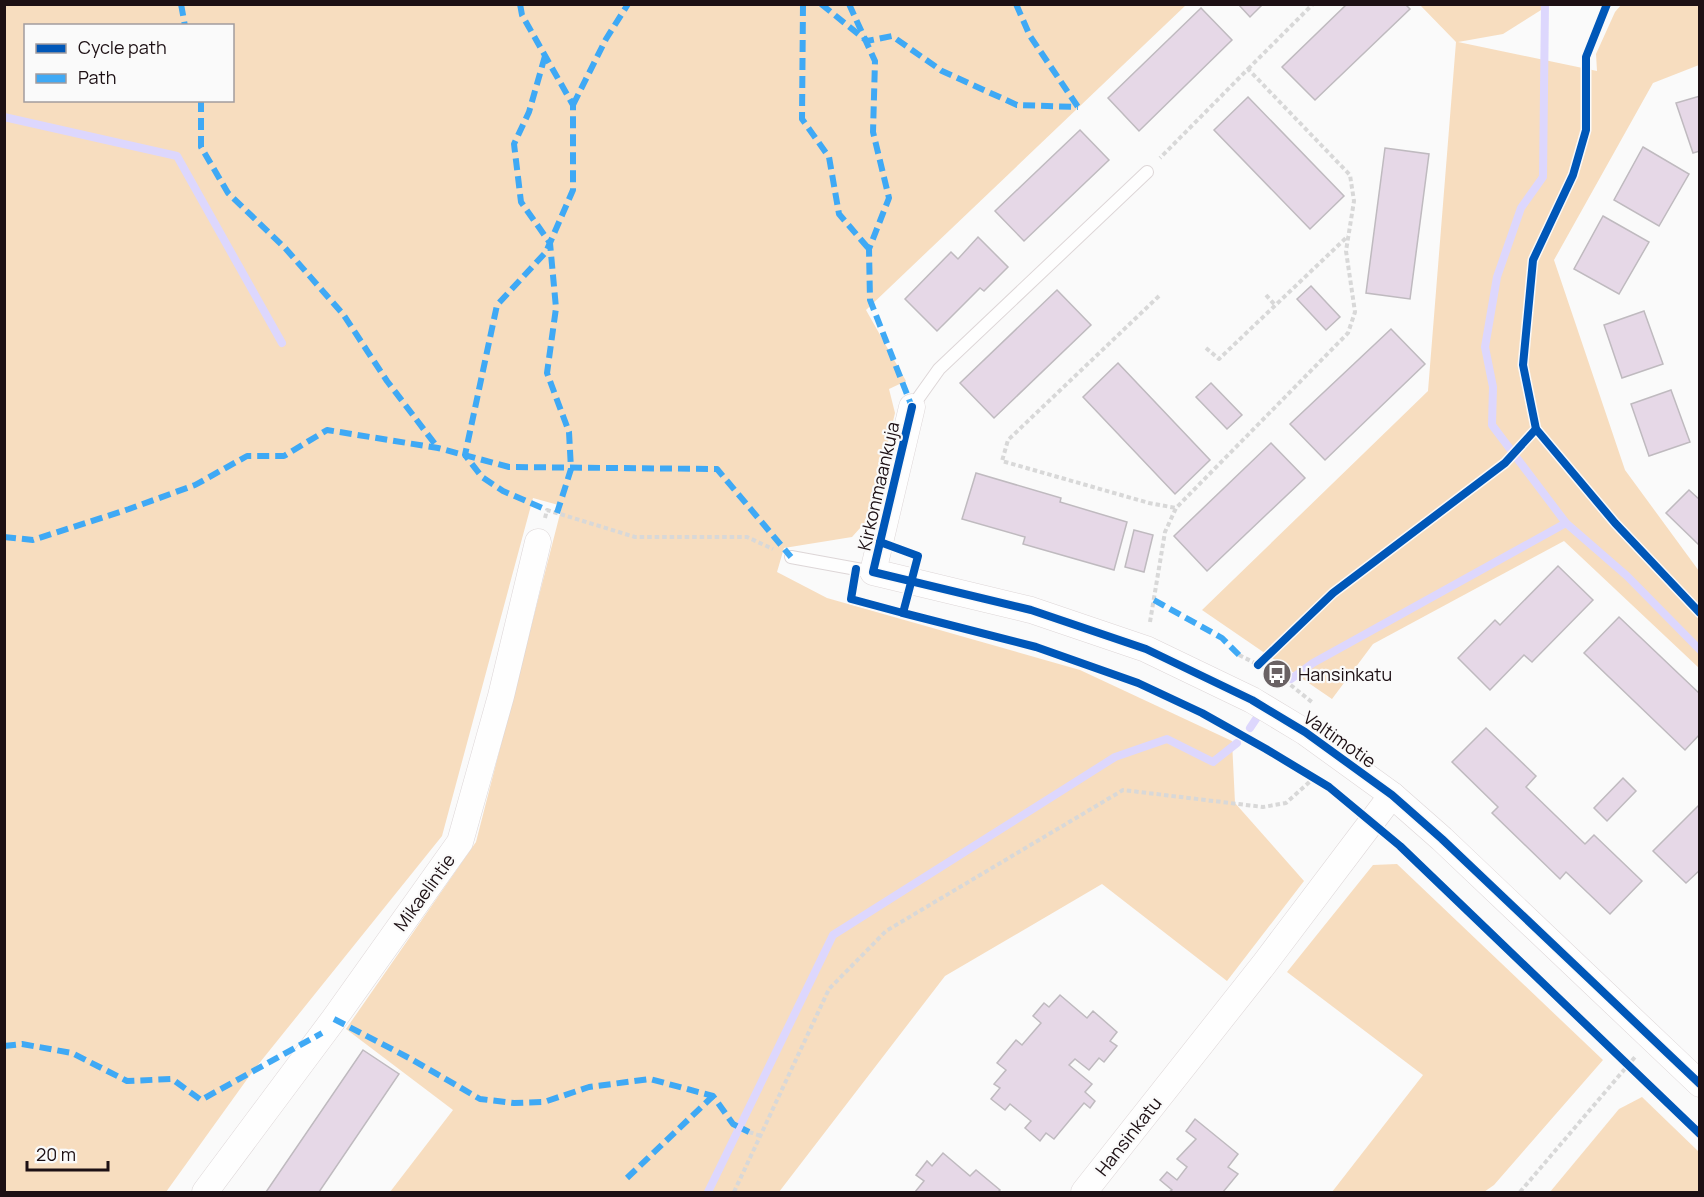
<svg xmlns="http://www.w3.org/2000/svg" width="1704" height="1197" font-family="Manrope,sans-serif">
<rect width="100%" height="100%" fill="#fafafa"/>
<g fill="#f7ddbf" fill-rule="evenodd">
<path d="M 5,5 L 1186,5 L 866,310 L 906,381 L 889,389 L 895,413 L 870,517 L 852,537 L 784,548 L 777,572 L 827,598 L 1080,670 L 1232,741 L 1235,803 L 1304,881 L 1227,981 L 1102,884 L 945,976 L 779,1192 L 390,1192 L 453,1110 L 346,1029 L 476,842 L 562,506 L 533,498 L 442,836 L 253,1071 L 166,1192 L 5,1192 ZM 26,26 L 232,26 L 232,100 L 26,100 Z"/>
<path d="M 1420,5 L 1549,5 L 1503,34 L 1458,42 L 1597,71 L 1596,54 L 1615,12 L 1621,5 L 1699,5 L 1699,65 L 1653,83 L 1554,260 L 1625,470 L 1699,571 L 1699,668 L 1564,541 L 1373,644 L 1332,699 L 1202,610 L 1428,391 L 1456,42 Z"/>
<path d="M 1397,864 L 1603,1060 L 1494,1185 L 1484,1192 L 1332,1192 L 1423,1075 L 1287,972 L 1373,865 Z"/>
<path d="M 1642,1097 L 1699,1152 L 1699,1192 L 1550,1192 L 1619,1109 Z"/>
</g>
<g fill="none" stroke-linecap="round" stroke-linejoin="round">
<g stroke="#ddd7fd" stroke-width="8">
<path d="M 1545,4 L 1543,177 L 1521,208 L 1497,277 L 1485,347 L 1493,387 L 1492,425 L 1566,523"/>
<path d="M 4,117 L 177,156 L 282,343"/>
<path d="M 1291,679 L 1313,663 L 1566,523 L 1627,576 L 1700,650"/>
<path d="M 1250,728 L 1258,716"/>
<path d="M 708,1192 L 833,935 L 1115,757 L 1167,739 L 1213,762 L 1237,743"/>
</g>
</g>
<g fill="#e6d8e7" stroke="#bfbabf" stroke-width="1.5">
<path d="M 1238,4 L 1263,4 L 1250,17 Z"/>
<path d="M 1347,4 L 1405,4 L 1410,9 L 1315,100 L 1282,67 Z"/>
<path d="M 1201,8 L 1232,40 L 1139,131 L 1108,98 Z"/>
<path d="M 1700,96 L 1700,151 L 1693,153 L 1676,103 Z"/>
<path d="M 1248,97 L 1344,196 L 1310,229 L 1214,130 Z"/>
<path d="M 1080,130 L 1109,160 L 1024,241 L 995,211 Z"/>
<path d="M 1643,147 L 1689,174 L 1659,226 L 1614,200 Z"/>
<path d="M 1385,148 L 1429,154 L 1410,299 L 1366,293 Z"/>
<path d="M 1603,216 L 1649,242 L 1619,294 L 1574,269 Z"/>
<path d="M 978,237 L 1008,267 L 984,291 L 980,288 L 937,331 L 905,299 L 951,252 L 958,259 Z"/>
<path d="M 1311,286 L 1340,317 L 1326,330 L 1297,299 Z"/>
<path d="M 1057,290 L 1091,325 L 994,418 L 960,383 Z"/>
<path d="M 1644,311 L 1663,364 L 1622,378 L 1604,325 Z"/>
<path d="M 1391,329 L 1425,364 L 1325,460 L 1290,424 Z"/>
<path d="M 1118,363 L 1210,460 L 1175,494 L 1083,397 Z"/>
<path d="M 1211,383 L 1242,415 L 1227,429 L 1196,397 Z"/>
<path d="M 1671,390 L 1690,442 L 1649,456 L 1631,404 Z"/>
<path d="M 1271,443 L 1305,478 L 1207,571 L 1174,536 Z"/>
<path d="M 976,473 L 1061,498 L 1060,502 L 1127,522 L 1114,570 L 1023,544 L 1025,537 L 962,519 Z"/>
<path d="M 1689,490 L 1700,500 L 1700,546 L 1666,513 Z"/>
<path d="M 1134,530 L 1153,535 L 1144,572 L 1125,567 Z"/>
<path d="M 1558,566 L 1593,600 L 1532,662 L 1524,655 L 1490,690 L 1458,658 L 1495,620 L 1500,625 Z"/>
<path d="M 1619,617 L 1700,694 L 1700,734 L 1685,750 L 1584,653 Z"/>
<path d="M 1486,728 L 1536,776 L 1526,787 L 1585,844 L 1594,835 L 1642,881 L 1610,914 L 1566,872 L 1560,879 L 1492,813 L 1498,807 L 1452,762 Z"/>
<path d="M 1623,778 L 1636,791 L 1607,821 L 1594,808 Z"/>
<path d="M 1700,804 L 1700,870 L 1686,883 L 1653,851 Z"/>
<path d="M 1060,995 L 1087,1018 L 1093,1011 L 1117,1032 L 1110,1041 L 1117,1046 L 1104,1062 L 1099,1058 L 1089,1070 L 1075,1059 L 1069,1065 L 1092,1084 L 1085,1092 L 1095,1101 L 1090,1108 L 1084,1103 L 1054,1139 L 1046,1133 L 1040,1141 L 1025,1128 L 1031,1121 L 1010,1104 L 1005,1110 L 991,1099 L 1000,1088 L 994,1084 L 1006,1070 L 997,1063 L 1016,1040 L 1022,1045 L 1041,1023 L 1033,1016 L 1044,1003 L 1049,1007 Z"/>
<path d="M 363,1050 L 399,1074 L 319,1192 L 266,1192 Z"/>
<path d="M 1195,1119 L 1238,1154 L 1228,1167 L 1238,1174 L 1223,1192 L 1169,1192 L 1172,1190 L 1160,1180 L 1167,1172 L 1177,1180 L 1187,1167 L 1177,1159 L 1196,1139 L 1186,1131 Z"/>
<path d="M 943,1153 L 970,1176 L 976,1170 L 1000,1190 L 998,1192 L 915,1192 L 924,1181 L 916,1175 L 927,1161 L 932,1166 Z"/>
</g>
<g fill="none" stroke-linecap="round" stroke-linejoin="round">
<g stroke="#ddd6d7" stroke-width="14">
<g id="lane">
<path d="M 912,407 L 939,369 L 1147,172"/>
<path d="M 791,557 L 873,572"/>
</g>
</g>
<g stroke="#ddd6d7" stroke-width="27">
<g id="street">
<path d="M 912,407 L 873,572 L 1031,610 L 1146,649 L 1252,700 L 1305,732 L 1392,795 L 1442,839 L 1700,1084"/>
<path d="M 205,1192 L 334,1019 L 460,842 L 501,696 L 538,542"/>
<path d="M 1084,1192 L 1265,963 L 1392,795"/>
</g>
</g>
<g stroke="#d8d8d8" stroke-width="4" stroke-dasharray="4.5 3" stroke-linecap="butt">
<path d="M 1248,69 L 1313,4"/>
<path d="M 1266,295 L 1275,305"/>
<path d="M 1159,296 L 1008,440 L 1002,461 L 1149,503 L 1176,508"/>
<path d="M 1206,348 L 1219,359 L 1348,236"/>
<path d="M 545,518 L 547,510 L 635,537 L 747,537 L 773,549"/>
<path d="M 1150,622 L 1165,532 L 1176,508 L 1348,333 L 1355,312 L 1346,251 L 1354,201 L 1350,175 L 1248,69 L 1160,158"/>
<path d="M 1239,655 L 1277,674 L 1313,703"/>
<path d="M 749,1132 L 761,1136"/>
<path d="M 734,1192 L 829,989 L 886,931 L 1123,790 L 1263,807 L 1286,803 L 1314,778"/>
<path d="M 1520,1192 L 1635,1057"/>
</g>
<use href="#lane" stroke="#fefefe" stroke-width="12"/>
<use href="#street" stroke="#fefefe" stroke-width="26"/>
<g stroke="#3fa9f5" stroke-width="6" stroke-dasharray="12 6" stroke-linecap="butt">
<path d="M 181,4 L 185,26"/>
<path d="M 520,4 L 522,15 L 573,105 L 573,190 L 546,252 L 497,305 L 465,455 L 482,477 L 503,491 L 547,510"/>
<path d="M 803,4 L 802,119 L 829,157 L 839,214 L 869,249"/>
<path d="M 821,4 L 867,41 L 892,36 L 942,71 L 1017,105 L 1078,107"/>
<path d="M 849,4 L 875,61 L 873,132 L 889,198 L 869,249 L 870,300 L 912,407"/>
<path d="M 1016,4 L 1030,36 L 1078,107"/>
<path d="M 545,56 L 529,112 L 514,144 L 521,202 L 550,243 L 556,308 L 547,373 L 569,432 L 571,469 L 557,513"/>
<path d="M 201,100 L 201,147 L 228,193 L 285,248 L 343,314 L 387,381 L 438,448"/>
<path d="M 573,105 L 606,39 L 628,4"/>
<path d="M 4,537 L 33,540 L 129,509 L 195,485 L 247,456 L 284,456 L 327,430 L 438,448 L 509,467 L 717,469 L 791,557"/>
<path d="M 1154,600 L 1222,638 L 1239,655"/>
<path d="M 334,1019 L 411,1059 L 480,1099 L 514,1103 L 544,1102 L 589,1087 L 650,1079 L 713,1096 L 733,1124 L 749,1132"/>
<path d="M 4,1046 L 22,1044 L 72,1053 L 127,1081 L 172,1079 L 201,1100 L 322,1033"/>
<path d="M 627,1178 L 713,1096"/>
</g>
<g stroke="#fafafa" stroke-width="11">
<g id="cycleway">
<path d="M 1607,4 L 1586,57 L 1586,130 L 1573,175 L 1533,260 L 1523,365 L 1536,429 L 1615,523 L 1700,613"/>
<path d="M 912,407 L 873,572 L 1031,610 L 1146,649 L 1252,700 L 1305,732 L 1392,795 L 1442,839 L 1700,1084"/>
<path d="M 880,542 L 918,556 L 903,613 L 1036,647 L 1138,683 L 1202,713 L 1266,749 L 1329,787 L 1400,846 L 1700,1134"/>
<path d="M 856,569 L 851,599 L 903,613"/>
<path d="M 1258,665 L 1333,593 L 1505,463 L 1536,429"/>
</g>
</g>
<use href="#cycleway" stroke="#0057b8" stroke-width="8"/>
</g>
<defs>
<g id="bus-disc" transform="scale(1.5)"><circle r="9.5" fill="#6a6264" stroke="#fafafa"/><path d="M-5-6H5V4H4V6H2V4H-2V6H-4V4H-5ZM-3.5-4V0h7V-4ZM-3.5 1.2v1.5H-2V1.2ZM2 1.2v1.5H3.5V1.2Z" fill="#fff"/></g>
</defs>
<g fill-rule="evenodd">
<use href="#bus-disc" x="1277" y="674"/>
</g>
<g text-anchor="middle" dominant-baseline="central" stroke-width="4.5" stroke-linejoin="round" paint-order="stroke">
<g font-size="18" fill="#1d1014" stroke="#fafafa">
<text transform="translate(878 486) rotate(-77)">Kirkonmaankuja</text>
<text transform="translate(1340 739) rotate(35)">Valtimotie</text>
<text transform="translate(424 892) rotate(-54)">Mikaelintie</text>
<text transform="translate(1128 1136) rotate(-52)">Hansinkatu</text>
</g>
<g font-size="18" fill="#1d1014" stroke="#fafafa" text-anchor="start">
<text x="1298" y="674">Hansinkatu</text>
</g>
</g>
<rect width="1704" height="1197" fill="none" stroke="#1d1014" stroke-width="12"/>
<rect x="24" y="24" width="210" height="78" fill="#fafafa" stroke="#a29c9e" stroke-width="1.5"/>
<rect x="36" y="44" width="30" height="9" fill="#0057b8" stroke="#a29c9e" stroke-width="1.5"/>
<text x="78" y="54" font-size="18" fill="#1d1014">Cycle path</text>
<rect x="36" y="74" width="30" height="9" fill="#3fa9f5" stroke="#a29c9e" stroke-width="1.5"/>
<text x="78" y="84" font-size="18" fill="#1d1014">Path</text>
<path d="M27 1161v9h81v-9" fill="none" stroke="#1d1014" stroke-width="3"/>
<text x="36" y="1161" font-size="18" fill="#1d1014" stroke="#fafafa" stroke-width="4.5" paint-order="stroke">20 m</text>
</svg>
